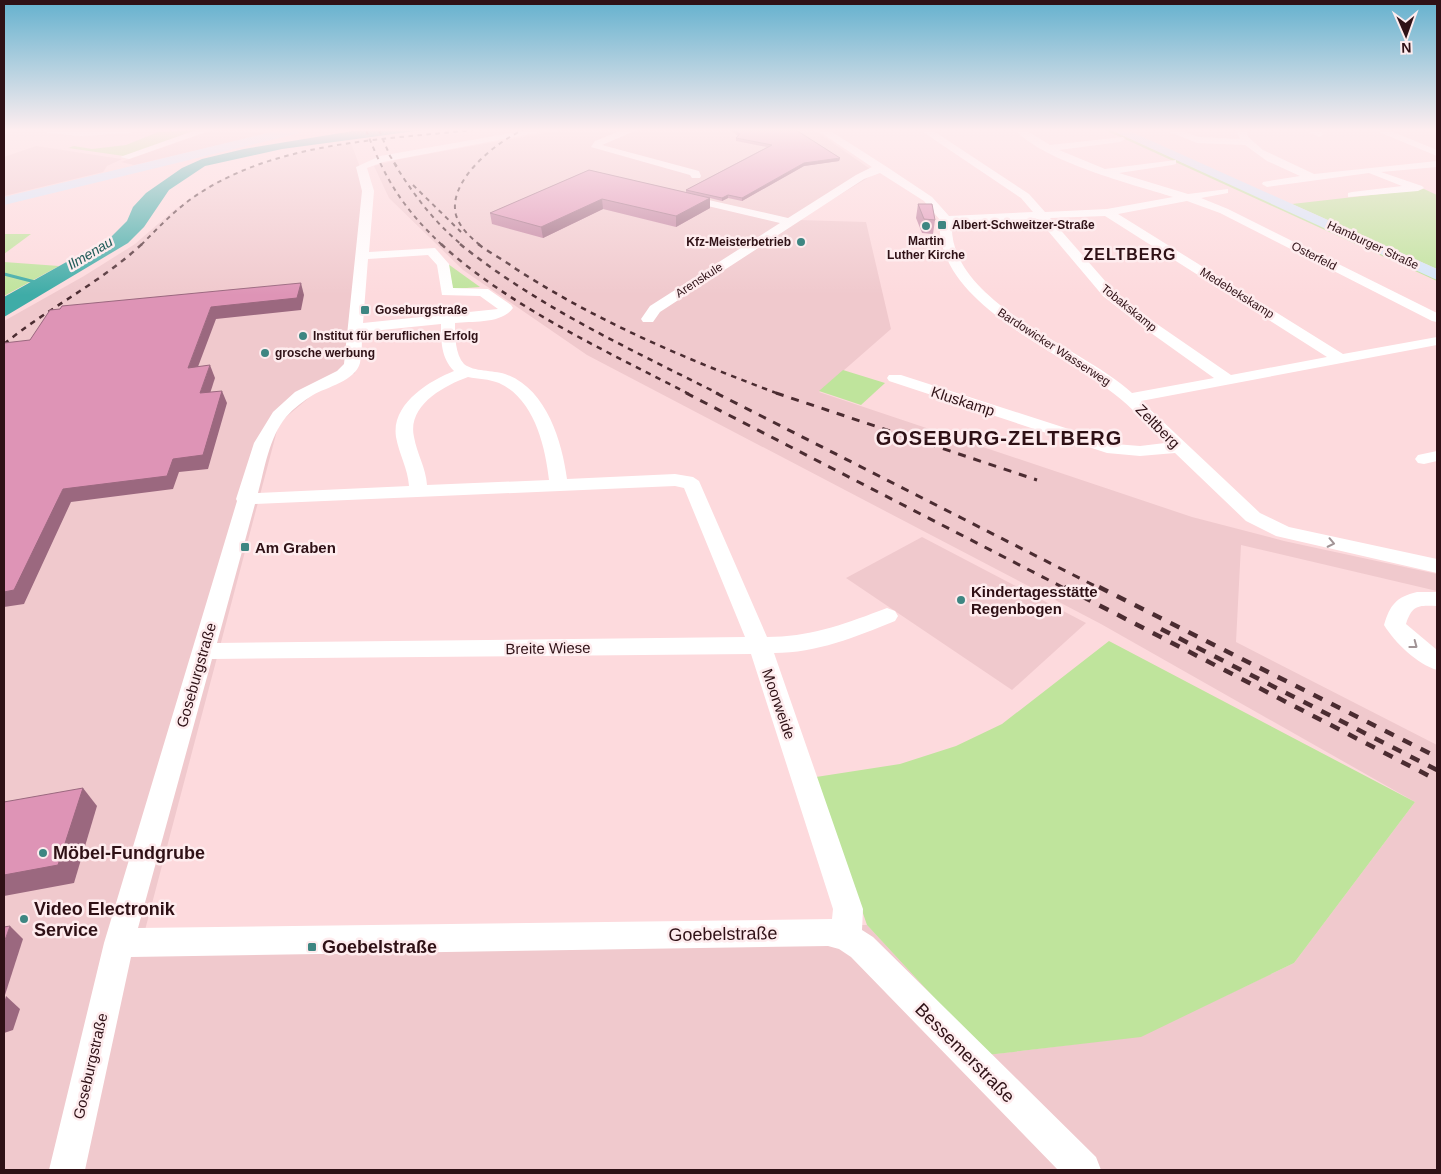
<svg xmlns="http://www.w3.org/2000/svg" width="1441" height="1174" font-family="Helvetica,sans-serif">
<rect width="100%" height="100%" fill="#fddadd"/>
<g fill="#f0c9cd">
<path d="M 213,130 L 245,130 L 265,134 L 134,165 L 121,162 Z"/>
<path d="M 562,130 L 814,130 L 876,173 L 798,220 L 866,222 L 891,329 L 819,392 L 1192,517 L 1284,541 L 1437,574 L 1437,591 L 1241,545 L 1236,642 L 1437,745 L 1437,1170 L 4,1170 L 4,321 L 84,276 L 135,244 L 174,210 L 210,185 L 233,174 L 298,153 L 351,143 L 371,197 L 355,373 L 318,390 L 279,423 L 145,930 L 867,925 L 987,1055 L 1141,1036 L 1294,963 L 1415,802 L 1101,624 L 587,355 L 463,270 L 389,198 L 374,166 L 400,159 Z"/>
<path d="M 36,146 L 122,159 L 107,166 L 103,172 L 4,196 L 4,157 Z"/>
<path d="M 922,537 L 1086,623 L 1012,690 L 846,578 Z"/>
</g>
<g fill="#bfe49c">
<path d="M 200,130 L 124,156 L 68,148 L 74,146 L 92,149 L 126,145 L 158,132 Z"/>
<path d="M 1105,130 L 1111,130 L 1437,278 L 1437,281 Z"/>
<path d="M 1424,189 L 1437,195 L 1437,269 L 1292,204 Z"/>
<path d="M 4,234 L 31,234 L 4,254 Z"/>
<path d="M 4,262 L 59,266 L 4,296 Z"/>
<path d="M 448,264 L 480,287 L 453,289 Z"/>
<path d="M 843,370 L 885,383 L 861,405 L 819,391 Z"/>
<path d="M 1109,641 L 1415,802 L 1294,963 L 1141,1037 L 987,1055 L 867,925 L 816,777 L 900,764 L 956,746 L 1002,724 Z"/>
</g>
<path fill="#3faca7" d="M 376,130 L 423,130 L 282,149 L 205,166 L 169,190 L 144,227 L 128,243 L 4,317 L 4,297 L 111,237 L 127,221 L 133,207 L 146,193 L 182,168 L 202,159 L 244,149 L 353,131 Z"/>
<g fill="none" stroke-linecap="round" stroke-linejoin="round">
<path stroke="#3faca7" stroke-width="3" d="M 4,274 L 39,283"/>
<g fill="#fff" fill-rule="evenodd">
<path d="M 4,130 L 13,130 L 4,134 Z"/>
<path d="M 43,130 L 135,130 L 130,133 L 81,136 L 48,133 Z"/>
<path d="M 196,130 L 211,130 L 129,159 L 120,157 Z"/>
<path d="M 528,130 L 551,130 L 383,162 L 367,168 L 374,191 L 369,252 L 435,248 L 449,264 L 453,288 L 488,289 L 511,305 L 513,308 C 502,324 473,321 455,323 C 455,336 455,354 464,364 C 474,372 493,370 505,374 C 546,388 562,441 567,479 L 675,474 L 693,477 L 699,481 L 767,637 C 808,637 842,625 879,611 L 887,608 L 895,611 L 898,616 L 895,621 C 855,637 817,653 774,653 L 863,909 L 862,930 L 873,937 L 1096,1157 L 1101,1170 L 1058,1170 L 851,957 L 839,949 L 828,946 L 131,957 L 85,1170 L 49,1170 L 104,943 L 237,501 L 236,499 L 254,443 L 273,412 L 295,392 L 337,371 L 344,364 L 362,191 L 356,167 L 380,156 ZM 428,255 L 437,265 L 442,295 L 480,296 L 498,309 L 363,323 L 368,259 ZM 441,324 C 441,341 441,358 454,371 C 429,381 391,404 396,437 C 399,454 408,469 409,486 L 258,493 C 265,467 269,438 286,417 C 294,408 303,401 313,395 C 327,387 355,381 360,363 C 362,353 362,342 362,332 ZM 468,377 C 478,379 489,379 499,383 C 534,399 545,445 549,480 L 427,485 C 426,468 417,454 414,437 C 407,406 443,386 468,377 ZM 675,486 L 684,488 L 745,637 L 217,643 L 255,504 ZM 751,654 L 833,909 L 832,919 L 138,928 L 212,659 Z"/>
<path d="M 622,130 L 637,130 L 602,145 L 699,171 L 701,176 L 700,178 L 692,178 L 690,175 L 591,147 L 595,141 Z"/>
<path d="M 817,130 L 829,130 L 887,167 L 932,197 L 949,216 L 1033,212 L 1021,198 L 920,130 L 932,130 L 1029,194 L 1045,212 L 1107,209 L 1173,197 C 1131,184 1045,162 1015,130 L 1026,130 L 1050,145 L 1123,137 L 1125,139 L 1120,142 L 1059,150 L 1105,169 L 1176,160 L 1176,164 L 1172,165 L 1119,173 L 1188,194 L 1228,189 L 1228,193 L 1201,198 L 1228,209 L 1437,313 L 1437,322 L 1432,321 L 1220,213 L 1187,201 L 1118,214 L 1343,354 L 1437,337 L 1437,345 L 1141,401 L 1260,513 L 1289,527 L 1437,559 L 1437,573 L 1276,536 L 1246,521 L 1175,453 L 1140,456 L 1107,453 L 889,381 L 887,378 L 889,375 L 901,375 L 1115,444 L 1140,446 L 1165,443 C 1148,426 1132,407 1113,393 C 1060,351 933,302 940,220 L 924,201 L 880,173 L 864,179 L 660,312 L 653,322 L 643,322 L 641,319 L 650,306 L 780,223 L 678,199 L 678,195 L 682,194 L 788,218 L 856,175 L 872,167 ZM 1105,216 L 1327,357 L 1231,375 L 1154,322 L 1113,290 L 1050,218 ZM 1038,219 L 1103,296 L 1144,328 L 1214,378 L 1132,393 C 1083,347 947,303 952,223 Z"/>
<path d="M 1165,130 L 1180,130 L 1198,137 L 1240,139 L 1236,130 L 1246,130 L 1248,137 L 1263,150 L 1314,174 L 1437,161 L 1437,167 L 1381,172 L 1422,186 L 1424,188 L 1418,191 L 1348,197 L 1348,193 L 1352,192 L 1402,186 L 1369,173 L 1267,187 L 1262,184 L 1263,182 L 1300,176 L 1267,161 L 1245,145 L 1197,143 Z"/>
<path d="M 1305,130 L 1319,130 L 1324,134 L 1319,137 Z"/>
<path d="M 1374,130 L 1388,130 L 1437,150 L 1437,156 Z"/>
<path d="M 1437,451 L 1437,461 L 1424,464 L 1418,463 L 1415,459 L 1418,455 Z"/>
<path d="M 1417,592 L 1437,592 L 1437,606 C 1418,605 1412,605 1406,624 L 1437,650 L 1437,670 C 1417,664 1395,643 1384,625 C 1390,605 1396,597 1417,592 Z"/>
</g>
<g fill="#d5e6fa" fill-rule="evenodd">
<path d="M 280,130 L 302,130 L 300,133 L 4,205 L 4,197 Z"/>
<path d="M 1111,130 L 1127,130 L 1437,269 L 1437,280 Z"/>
</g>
<g stroke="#4b2c31" stroke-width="2" stroke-dasharray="4.5 4.5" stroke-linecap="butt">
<path d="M 366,130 C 386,181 403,208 442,245"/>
<path d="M 379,130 L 390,156 L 398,168"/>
<path d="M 394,163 C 413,194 434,222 462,245"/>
<path d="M 413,185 L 461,232"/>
<path d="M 141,245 C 157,229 173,212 191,199 C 271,142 379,140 473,130"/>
<path d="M 480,245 C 470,237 460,228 456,215 C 447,181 496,142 523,130"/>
</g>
<g stroke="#4b2c31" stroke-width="2.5" stroke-dasharray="5.5 5.5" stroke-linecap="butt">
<path d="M 441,244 C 508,306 608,352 689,394"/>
<path d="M 460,244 C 538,307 630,349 719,394"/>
<path d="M 478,244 C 490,253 504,260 516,269 C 598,322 688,360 779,394"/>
<path d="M 4,344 C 48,308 100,283 142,244"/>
</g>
<g stroke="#4b2c31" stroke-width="3" stroke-dasharray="8 8" stroke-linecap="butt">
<path d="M 686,393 L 1066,589"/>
<path d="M 716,393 L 1101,589"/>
<path d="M 776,393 L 1037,480"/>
</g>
<g stroke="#4b2c31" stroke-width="4.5" stroke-dasharray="10 10" stroke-linecap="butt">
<path d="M 1064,587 L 1437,780"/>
<path d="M 1099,587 L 1437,757"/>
<path d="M 1161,629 L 1437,770"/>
</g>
</g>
<g fill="#bf7f9d">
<path d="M 730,130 L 796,130 L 840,158 L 839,161 L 804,166 L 742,201 L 728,198 L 722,201 L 710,198 L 710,208 L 676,227 L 603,209 L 543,238 L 492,224 L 490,213 L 589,170 L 686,193 L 686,190 L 767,147 L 736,141 L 736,138 L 738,136 Z"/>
<path d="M 918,204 L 935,220 L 933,234 L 922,233 L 916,218 Z"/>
</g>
<g fill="#9b687f">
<path d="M 840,158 L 839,161 L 804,166 L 742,201 L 742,198 L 804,163 Z"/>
<path d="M 728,195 L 728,198 L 722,201 L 722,198 Z"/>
<path d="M 710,198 L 710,208 L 676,227 L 676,216 Z"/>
<path d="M 602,199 L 603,209 L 543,238 L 541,227 Z"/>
<path d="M 301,283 L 304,295 L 301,310 L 216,319 L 193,380 L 188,368 L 211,307 Z"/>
<path d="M 210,365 L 215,378 L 206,406 L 200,393 Z"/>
<path d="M 222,391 L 227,403 L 208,469 L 179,472 L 173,489 L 71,502 L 24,604 L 4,607 L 4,592 L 63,489 L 173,459 Z"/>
<path d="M 83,788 L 97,806 L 74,883 L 4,896 L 4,875 Z"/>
<path d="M 10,926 L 23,939 L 4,998 L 4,943 Z"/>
<path d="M 6,996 L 20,1009 L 13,1030 L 4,1033 L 4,1003 Z"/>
</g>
<g fill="#de94b6" stroke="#9b687f">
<path d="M 734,130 L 796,130 L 840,158 L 804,163 L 742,198 L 728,195 L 722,198 L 686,190 L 772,145 L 736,138 L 740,134 Z"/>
<path d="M 589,170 L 710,198 L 676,216 L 602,199 L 541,227 L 490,213 Z"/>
<path d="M 918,204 L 932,204 L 935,220 L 924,219 Z"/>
<path d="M 301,283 L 297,298 L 211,307 L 188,368 L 210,365 L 200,393 L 222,391 L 203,455 L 173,459 L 167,476 L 63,489 L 14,590 L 4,592 L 4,343 L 30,340 L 50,310 L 60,309 L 62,306 Z"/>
<path d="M 83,788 L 58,865 L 4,875 L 4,802 Z"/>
<path d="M 10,926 L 4,943 L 4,927 Z"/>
</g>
<defs><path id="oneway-chevron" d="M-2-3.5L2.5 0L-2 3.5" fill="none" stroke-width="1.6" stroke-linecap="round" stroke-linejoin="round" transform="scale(1.25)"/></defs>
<g stroke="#a19496">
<use href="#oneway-chevron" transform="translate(1331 543) rotate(12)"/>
<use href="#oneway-chevron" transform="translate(1414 645) rotate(37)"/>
</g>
<linearGradient id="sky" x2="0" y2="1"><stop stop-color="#64b1ce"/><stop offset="0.44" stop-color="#feeef0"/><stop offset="1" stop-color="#feeef0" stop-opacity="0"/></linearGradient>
<rect width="1441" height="295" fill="url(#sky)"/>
<g fill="#3e8682" stroke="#feecee" stroke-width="2">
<rect x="937" y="220" width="10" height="10" rx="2.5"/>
<circle cx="926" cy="226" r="5"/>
<circle cx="801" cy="242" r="5"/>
<rect x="360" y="305" width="10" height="10" rx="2.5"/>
<circle cx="303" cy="336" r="5"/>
<circle cx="265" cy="353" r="5"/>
<rect x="240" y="542" width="10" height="10" rx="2.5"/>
<circle cx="961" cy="600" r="5"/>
<circle cx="43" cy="853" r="5"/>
<circle cx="24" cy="919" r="5"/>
<rect x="307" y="942" width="10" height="10" rx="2.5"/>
</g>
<g text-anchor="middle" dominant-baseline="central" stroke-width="5" stroke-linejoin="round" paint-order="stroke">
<g font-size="12" font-weight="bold" fill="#2f1116" stroke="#feecee" text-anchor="start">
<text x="952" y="225">Albert-Schweitzer-Straße</text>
<text x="926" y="241" text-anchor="middle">Martin<tspan x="926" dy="14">Luther Kirche</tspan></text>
<text x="791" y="242" text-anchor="end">Kfz-Meisterbetrieb</text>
<text x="375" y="310">Goseburgstraße</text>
<text x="313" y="336">Institut für beruflichen Erfolg</text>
<text x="275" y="353">grosche werbung</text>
</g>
<g font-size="12" fill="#2f1116" stroke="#feecee">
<text transform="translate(1373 245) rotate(25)">Hamburger Straße</text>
<text transform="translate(1314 256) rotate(27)">Osterfeld</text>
<text transform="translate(699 280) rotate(-33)">Arenskule</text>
<text transform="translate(1237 293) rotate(32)">Medebekskamp</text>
<text transform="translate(1129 308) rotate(39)">Tobakskamp</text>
<text transform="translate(1054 347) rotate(33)">Bardowicker Wasserweg</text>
</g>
<g font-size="14" font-style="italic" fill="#205c59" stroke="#feecee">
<text transform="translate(90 253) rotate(-31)">Ilmenau</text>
</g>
<g font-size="15" fill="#2f1116" stroke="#feecee">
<text transform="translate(963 401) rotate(18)">Kluskamp</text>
<text transform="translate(1158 426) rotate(45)">Zeltberg</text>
<text transform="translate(548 648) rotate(-1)">Breite Wiese</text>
<text transform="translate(196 675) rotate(-74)">Goseburgstraße</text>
<text transform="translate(779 704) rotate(71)">Moorweide</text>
<text transform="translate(90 1066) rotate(-77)">Goseburgstraße</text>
</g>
<g font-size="15" font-weight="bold" fill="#2f1116" stroke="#feecee" text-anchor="start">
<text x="255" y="547">Am Graben</text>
<text x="971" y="591">Kindertagesstätte<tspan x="971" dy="17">Regenbogen</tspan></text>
</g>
<g font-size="16" font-weight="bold" letter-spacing="1" fill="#2f1116" stroke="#feecee">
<text x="1130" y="254">ZELTBERG</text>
</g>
<g font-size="18" font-weight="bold" fill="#2f1116" stroke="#feecee" text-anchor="start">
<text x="53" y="853">Möbel-Fundgrube</text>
<text x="34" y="909">Video Electronik<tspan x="34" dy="21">Service</tspan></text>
<text x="322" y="947">Goebelstraße</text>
</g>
<g font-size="18" fill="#2f1116" stroke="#feecee">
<text transform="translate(723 934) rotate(-1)">Goebelstraße</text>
<text transform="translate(965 1053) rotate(45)">Bessemerstraße</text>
</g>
<g font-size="20" font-weight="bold" letter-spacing="1" fill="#2f1116" stroke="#feecee">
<text x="999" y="438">GOSEBURG-ZELTBERG</text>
</g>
</g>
<rect width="1441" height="1174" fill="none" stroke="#2f1116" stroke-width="10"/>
<g transform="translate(1406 35) rotate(178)" stroke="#feecee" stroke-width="4" paint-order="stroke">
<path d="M0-4L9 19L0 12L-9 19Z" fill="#2f1116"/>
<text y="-8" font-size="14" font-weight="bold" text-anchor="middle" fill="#2f1116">N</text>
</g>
</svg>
